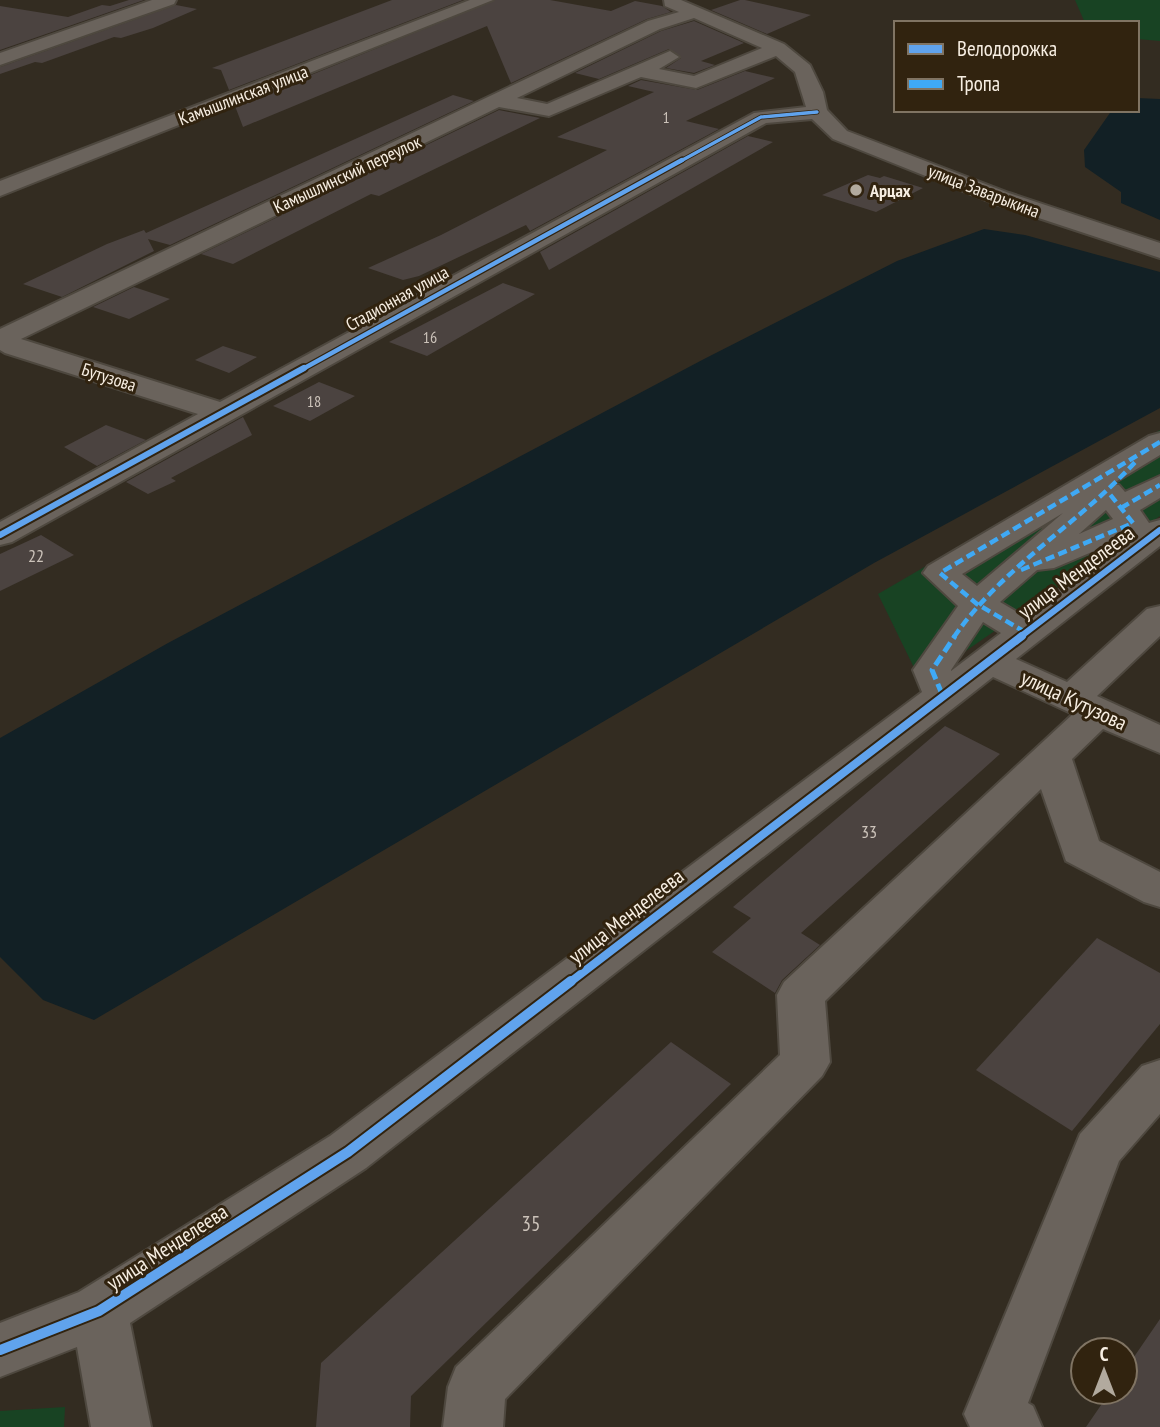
<svg xmlns="http://www.w3.org/2000/svg" width="1160" height="1427" font-family="'PT Sans Narrow',sans-serif">
<rect width="100%" height="100%" fill="#332c21"/>
<g fill="#184323">
<path d="M 1075,0 L 1160,0 L 1160,41 L 1137,39 L 1137,23 L 1085,23 Z"/>
<path d="M 1160,430 L 1160,516 L 921,682 L 878,594 Z"/>
<path d="M 65,1407 L 64,1427 L 0,1427 L 0,1411 Z"/>
</g>
<g fill="#122025">
<path d="M 1137,98 L 1160,99 L 1160,220 L 1121,203 L 1121,192 L 1085,167 L 1084,150 L 1112,110 L 1137,110 Z"/>
<path d="M 984,229 L 1025,235 L 1160,272 L 1160,408 L 874,563 L 94,1020 L 43,1000 L 0,957 L 0,738 L 168,643 L 704,359 L 897,261 Z"/>
</g>
<g fill="#4b4340">
<path d="M 129,0 L 144,0 L 0,50 L 0,6 L 68,17 L 102,5 L 110,6 Z"/>
<path d="M 392,0 L 463,0 L 229,90 L 221,70 L 212,68 Z"/>
<path d="M 495,0 L 550,0 L 611,11 L 635,1 L 662,6 L 671,12 L 647,19 L 511,83 L 487,26 L 243,127 L 235,106 Z"/>
<path d="M 740,0 L 745,0 L 811,15 L 767,34 L 711,10 Z"/>
<path d="M 176,5 L 197,9 L 153,28 L 121,38 L 114,37 L 42,63 L 35,62 L 0,74 L 0,67 Z"/>
<path d="M 694,21 L 744,43 L 701,61 L 715,65 L 694,73 L 666,68 L 681,58 L 669,49 L 599,79 L 575,73 L 661,31 Z"/>
<path d="M 745,71 L 775,78 L 686,121 L 719,129 L 530,231 L 526,225 L 419,276 L 403,280 L 368,268 L 441,235 L 607,150 L 557,137 L 654,92 L 628,86 L 641,80 L 697,90 Z"/>
<path d="M 453,95 L 474,101 L 170,245 L 148,239 L 154,251 L 62,297 L 23,284 L 107,244 L 144,230 L 146,233 Z"/>
<path d="M 499,110 L 540,118 L 379,196 L 371,194 L 233,264 L 201,254 Z"/>
<path d="M 748,136 L 773,142 L 549,270 L 540,252 Z"/>
<path d="M 868,175 L 880,178 L 884,176 L 923,188 L 876,212 L 822,195 Z"/>
<path d="M 503,283 L 535,294 L 427,356 L 389,342 Z"/>
<path d="M 134,287 L 170,299 L 129,319 L 93,307 Z"/>
<path d="M 223,346 L 257,357 L 229,373 L 195,360 Z"/>
<path d="M 319,382 L 355,396 L 310,421 L 273,406 Z"/>
<path d="M 243,417 L 252,435 L 171,478 L 176,481 L 148,494 L 126,482 Z"/>
<path d="M 106,425 L 146,440 L 97,466 L 64,447 Z"/>
<path d="M 41,535 L 74,555 L 0,591 L 0,554 Z"/>
<path d="M 945,726 L 1000,754 L 801,933 L 820,945 L 782,980 L 775,993 L 712,952 L 751,918 L 733,907 Z"/>
<path d="M 1097,938 L 1160,973 L 1160,1024 L 1072,1131 L 976,1070 Z"/>
<path d="M 671,1042 L 731,1084 L 411,1396 L 410,1427 L 316,1427 L 321,1363 Z"/>
<path d="M 1160,1319 L 1160,1427 L 1086,1427 L 1110,1392 L 1125,1392 L 1125,1370 Z"/>
</g>
<g fill="none" stroke-linecap="round" stroke-linejoin="round">
<g stroke="#4e483f" stroke-width="4">
<g id="minor">
<path d="M 152,0 L 176,0 L 174,4 L 0,65 L 0,53 Z"/>
<path d="M 470,0 L 493,0 L 0,196 L 0,181 Z"/>
<path d="M 664,0 L 681,0 L 784,44 L 810,65 L 823,92 L 827,110 L 847,131 L 1009,193 L 1160,243 L 1160,258 L 993,203 L 833,139 L 812,119 L 766,123 L 12,542 L 0,545 L 0,522 L 198,414 L 5,353 L 0,350 L 0,329 L 648,21 L 679,12 L 665,6 ZM 694,18 L 762,48 L 694,76 L 659,69 L 679,57 L 670,51 L 547,104 L 517,98 L 660,29 ZM 776,56 L 795,72 L 806,107 L 754,113 L 220,402 L 21,339 L 499,107 L 549,116 L 641,77 L 696,88 Z"/>
<path d="M 1160,433 L 1160,455 L 1112,484 L 1119,485 L 1125,492 L 1160,476 L 1160,498 L 1140,510 L 1149,523 L 1160,520 L 1160,546 L 1016,659 L 1067,682 L 1147,609 L 1160,606 L 1160,636 L 1097,696 L 1160,725 L 1160,753 L 1103,729 L 1072,759 L 1099,841 L 1160,872 L 1160,907 L 1144,902 L 1066,861 L 1041,789 L 825,1001 L 830,1062 L 822,1076 L 505,1399 L 503,1427 L 443,1427 L 448,1387 L 456,1367 L 780,1055 L 777,995 L 784,982 L 1073,714 L 993,677 L 366,1168 L 130,1323 L 151,1427 L 91,1427 L 77,1347 L 0,1377 L 0,1323 L 79,1292 L 330,1136 L 922,692 L 913,670 L 958,606 L 923,573 L 928,566 L 1149,436 ZM 1106,510 L 1113,519 L 1079,534 ZM 1063,513 L 977,586 L 962,574 ZM 1132,535 L 1024,616 L 1000,602 L 1037,570 L 1054,568 ZM 983,622 L 1001,633 L 951,671 L 951,670 Z"/>
<path d="M 1160,1060 L 1160,1114 L 1119,1161 L 1028,1403 L 1033,1406 L 1042,1427 L 970,1427 L 964,1414 L 1080,1134 L 1142,1066 Z"/>
</g>
</g>
<use href="#minor" fill="#6a635c" fill-rule="evenodd"/>
<g stroke="#3fa9f5" stroke-width="4.5" stroke-dasharray="9 4.5" stroke-linecap="butt">
<path d="M 1121,508 L 1160,485"/>
<path d="M 1021,570 L 1133,523 L 1108,492"/>
<path d="M 1025,632 L 977,604 L 940,573 L 1160,442"/>
<path d="M 954,637 C 1002,567 1080,523 1137,460"/>
</g>
<path stroke="#3fa9f5" stroke-width="5" stroke-dasharray="11 5" stroke-linecap="butt" d="M 942,694 L 932,670 L 955,636"/>
<g stroke="#31230f" stroke-width="5">
<path id="cycleway-far4" d="M 679,162 L 761,117 L 817,112"/>
</g>
<g stroke="#31230f" stroke-width="7">
<path id="cycleway-far3" d="M 301,370 L 682,160"/>
</g>
<g stroke="#31230f" stroke-width="10">
<g id="cycleway-far2">
<path d="M 0,535 L 304,368"/>
<path d="M 1020,637 L 1160,530"/>
</g>
</g>
<g stroke="#31230f" stroke-width="12">
<path id="cycleway-far1" d="M 569,983 L 1022,636"/>
</g>
<g stroke="#31230f" stroke-width="14">
<path id="cycleway" d="M 0,1350 L 99,1311 L 348,1152 L 571,981"/>
</g>
<use href="#cycleway-far4" stroke="#60a3ed" stroke-width="3.5"/>
<use href="#cycleway-far3" stroke="#60a3ed" stroke-width="4.5"/>
<use href="#cycleway-far2" stroke="#60a3ed" stroke-width="6"/>
<use href="#cycleway-far1" stroke="#60a3ed" stroke-width="8"/>
<use href="#cycleway" stroke="#60a3ed" stroke-width="10"/>
</g>
<circle fill="#b2aa9e" stroke="#31230f" stroke-width="2.5" cx="856" cy="190" r="7"/>
<g text-anchor="middle" dominant-baseline="central" stroke-width="6" stroke-linejoin="round" paint-order="stroke">
<g font-size="16" fill="#ccc3ba">
<text x="666" y="117">1</text>
<text x="430" y="337">16</text>
<text x="314" y="401">18</text>
</g>
<g font-size="18" fill="#f7eee2" stroke="#31230f">
<text transform="translate(243 95) rotate(-21)">Камышлинская улица</text>
<text transform="translate(347 174) rotate(-25)">Камышлинский переулок</text>
<text transform="translate(984 191) rotate(21)">улица Заварыкина</text>
<text transform="translate(397 298) rotate(-29)">Стадионная улица</text>
<text transform="translate(109 377) rotate(18)">Бутузова</text>
</g>
<g font-size="18" font-weight="bold" fill="#f7eee2" stroke="#31230f" text-anchor="start">
<text x="870" y="190">Арцах</text>
</g>
<g font-size="18" fill="#ccc3ba">
<text x="36" y="555">22</text>
<text x="869" y="831">33</text>
</g>
<g font-size="21" fill="#f7eee2" stroke="#31230f">
<text transform="translate(1076 572) rotate(-37)">улица Менделеева</text>
<text transform="translate(1074 700) rotate(25)">улица Кутузова</text>
<text transform="translate(626 916) rotate(-38)">улица Менделеева</text>
<text transform="translate(167 1247) rotate(-33)">улица Менделеева</text>
</g>
<g font-size="21" fill="#ccc3ba">
<text x="531" y="1223">35</text>
</g>
</g>
<rect x="894" y="21" width="245" height="91" fill="#31230f" stroke="#807463" stroke-width="2"/>
<rect x="908" y="44" width="35" height="10" fill="#60a3ed" stroke="#807463" stroke-width="2"/>
<text x="957" y="56" font-size="21" fill="#f7eee2">Велодорожка</text>
<rect x="908" y="79" width="35" height="10" fill="#3fa9f5" stroke="#807463" stroke-width="2"/>
<text x="957" y="91" font-size="21" fill="#f7eee2">Тропа</text>
<g transform="translate(1104 1371)"><circle r="33" fill="#31230f" stroke="#807463" stroke-width="2"/>
<path d="M0-5L12 26L0 18L-12 26Z" fill="#b2aa9e"/>
<text y="-10" font-size="19" font-weight="bold" text-anchor="middle" fill="#f7eee2">С</text>
</g>
</svg>
